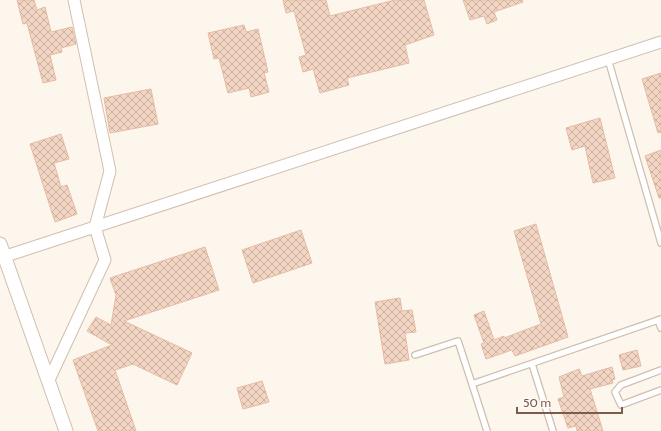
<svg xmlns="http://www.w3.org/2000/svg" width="661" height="431" font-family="Cabin,sans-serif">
<defs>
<pattern id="building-cross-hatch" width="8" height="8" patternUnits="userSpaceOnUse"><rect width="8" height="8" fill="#f3d5c3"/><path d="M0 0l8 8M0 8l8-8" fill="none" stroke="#cab0a1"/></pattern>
</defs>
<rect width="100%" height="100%" fill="#fdf6ec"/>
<g fill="url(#building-cross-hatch)" stroke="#e6bba3">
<path d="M 17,0 L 34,0 L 37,10 L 45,7 L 51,32 L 72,27 L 76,44 L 61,48 L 62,52 L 50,55 L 56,80 L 43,83 L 27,23 L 23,24 Z"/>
<path d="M 283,0 L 326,0 L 330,16 L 395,0 L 424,0 L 434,35 L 405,45 L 409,63 L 347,78 L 349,85 L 320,93 L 313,69 L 303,72 L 299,57 L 306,55 L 294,11 L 286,13 Z"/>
<path d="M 463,0 L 522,0 L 523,2 L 494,12 L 497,20 L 487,24 L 484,16 L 470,20 Z"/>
<path d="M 244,25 L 246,32 L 258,29 L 268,72 L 264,73 L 269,92 L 251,97 L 249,88 L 228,93 L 219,58 L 214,59 L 208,33 Z"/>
<path d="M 661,73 L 661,132 L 658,133 L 642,79 Z"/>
<path d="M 151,89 L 158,124 L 110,133 L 104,98 Z"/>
<path d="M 600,118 L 615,178 L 593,183 L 585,146 L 572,150 L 566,128 Z"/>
<path d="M 61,134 L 69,159 L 54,163 L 61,187 L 67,185 L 77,214 L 55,222 L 30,144 Z"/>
<path d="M 661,150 L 661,198 L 659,198 L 645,156 Z"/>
<path d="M 536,224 L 568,337 L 515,356 L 512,350 L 486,359 L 481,344 L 484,343 L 474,315 L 484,311 L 494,340 L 504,336 L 504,338 L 541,324 L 514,231 Z"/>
<path d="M 301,230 L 312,263 L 253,283 L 242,250 Z"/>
<path d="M 205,247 L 219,290 L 124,321 L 192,353 L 177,385 L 133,364 L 115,370 L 136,431 L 98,431 L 73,360 L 112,345 L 87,331 L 96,317 L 111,325 L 116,295 L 110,278 Z"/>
<path d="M 400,298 L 402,311 L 412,310 L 416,332 L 405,333 L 409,360 L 385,364 L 375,302 Z"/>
<path d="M 637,350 L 641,366 L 623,370 L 619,355 Z"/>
<path d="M 612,367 L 615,379 L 612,380 L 613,383 L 590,389 L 603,431 L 577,431 L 576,426 L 568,428 L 558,399 L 564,397 L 559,377 L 579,369 L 582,376 Z"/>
<path d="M 262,381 L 269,402 L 243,409 L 237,388 Z"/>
</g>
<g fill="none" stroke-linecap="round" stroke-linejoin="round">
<g stroke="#d1beb0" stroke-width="8">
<g id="service">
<path d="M 608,59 L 661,243"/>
<path d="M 658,320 L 661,328"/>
<path d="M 415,355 L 458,341 L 472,384 L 661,319"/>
<path d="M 532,364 L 553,431"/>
<path d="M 661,370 L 621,385 L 615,392 L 621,405 L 661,390"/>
<path d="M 472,384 L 487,431"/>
</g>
</g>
<g stroke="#d1beb0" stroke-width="13">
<g id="minor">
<path d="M 6,256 L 661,42"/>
<path d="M 49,380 L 105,260 L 95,227 L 110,171 L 74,0"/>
</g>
</g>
<g stroke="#d1beb0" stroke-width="15">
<path id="tertiary" d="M 0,244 L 66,431"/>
</g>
<use href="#service" stroke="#fff" stroke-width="5.5"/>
<use href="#minor" stroke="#fff" stroke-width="11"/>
<use href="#tertiary" stroke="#fff" stroke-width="13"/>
</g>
<path d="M517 407v6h105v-6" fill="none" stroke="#7a5c4d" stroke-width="2"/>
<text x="523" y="407" font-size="12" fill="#7a5c4d" stroke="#fffaf3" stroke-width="3" paint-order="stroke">50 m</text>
</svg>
